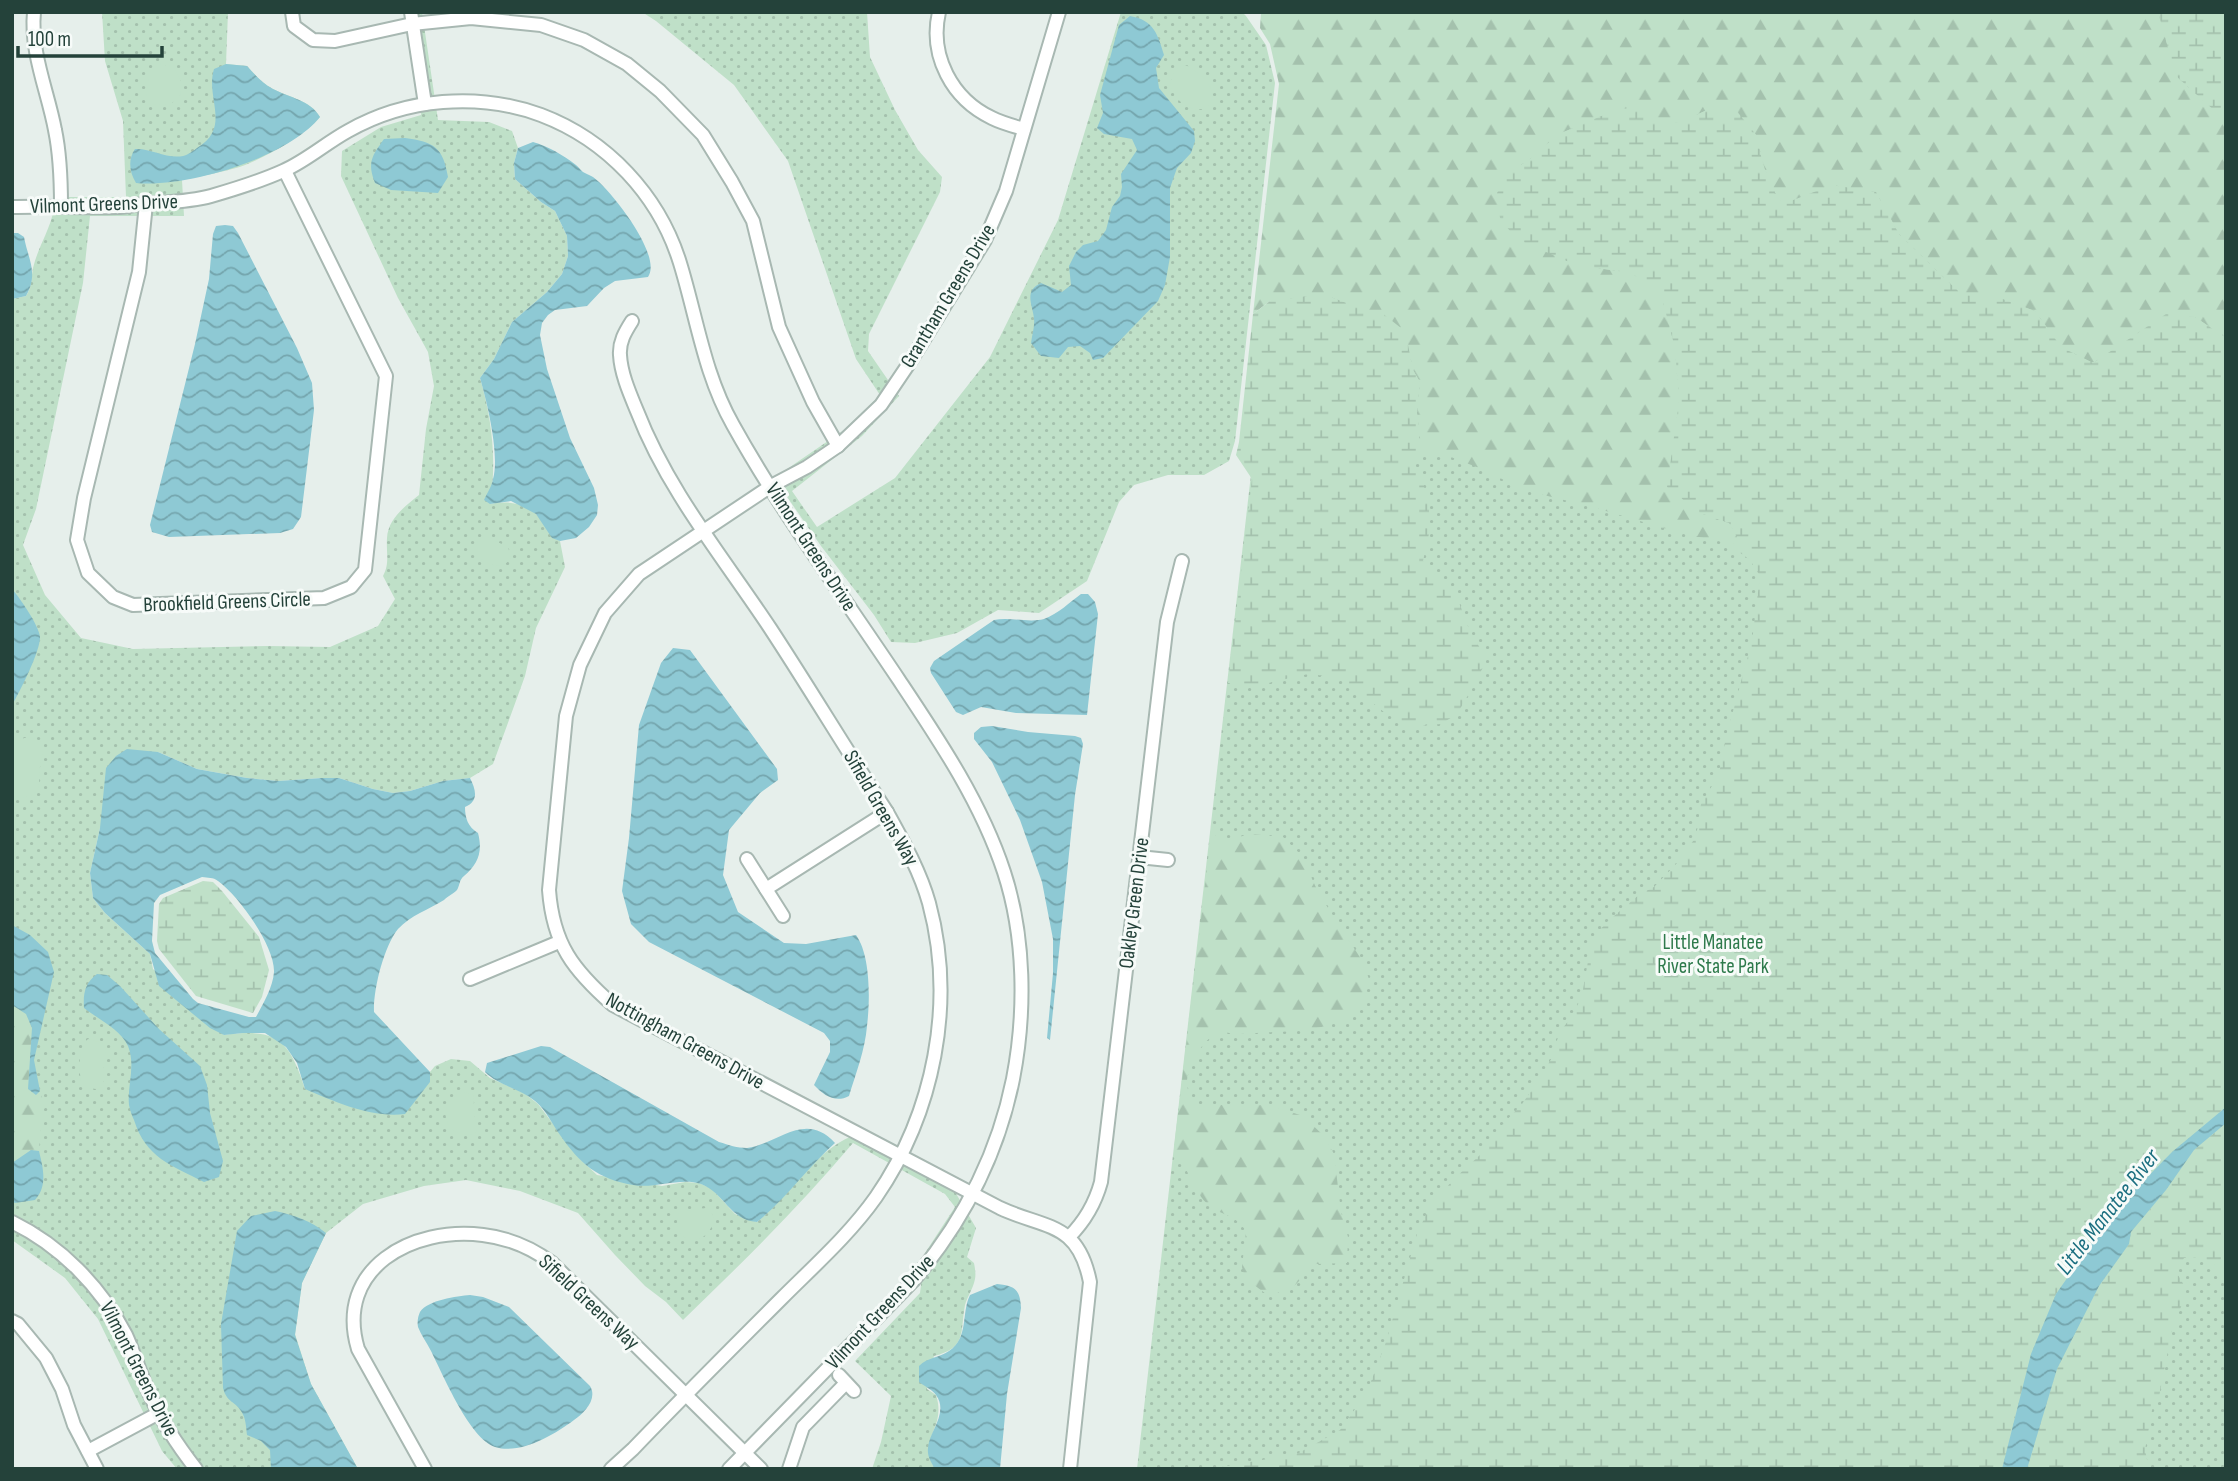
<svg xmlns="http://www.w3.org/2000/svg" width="2238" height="1481" font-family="'Sofia Sans Condensed',sans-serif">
<defs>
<pattern id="grass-dots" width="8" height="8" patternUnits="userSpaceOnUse" patternTransform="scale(1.75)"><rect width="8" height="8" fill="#bfe0c8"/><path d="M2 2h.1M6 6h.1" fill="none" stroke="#a4c1ad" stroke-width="1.8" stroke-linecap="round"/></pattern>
<pattern id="forest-firs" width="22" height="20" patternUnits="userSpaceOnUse" patternTransform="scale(1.75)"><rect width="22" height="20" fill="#bfe0c8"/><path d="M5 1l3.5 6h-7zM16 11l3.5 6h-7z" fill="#a4c1ad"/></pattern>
<pattern id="wetland-marsh" width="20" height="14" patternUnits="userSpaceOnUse" patternTransform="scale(1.75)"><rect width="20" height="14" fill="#bfe0c8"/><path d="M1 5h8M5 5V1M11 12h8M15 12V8" fill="none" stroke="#a4c1ad"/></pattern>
<pattern id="water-waves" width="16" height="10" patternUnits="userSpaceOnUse" patternTransform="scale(1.75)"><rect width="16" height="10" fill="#8ec9d4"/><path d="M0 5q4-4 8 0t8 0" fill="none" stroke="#74a5ad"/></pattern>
</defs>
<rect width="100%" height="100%" fill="#e6efeb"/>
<g fill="url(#grass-dots)">
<path d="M 102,12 L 228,12 L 226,64 L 247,66 C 255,75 262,83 273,89 C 290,98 310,100 320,117 C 306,135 258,162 236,168 C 218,173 200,176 182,180 L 184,216 L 90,216 L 83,283 L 36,509 L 23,545 L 45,595 L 81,638 L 133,649 L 268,646 L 330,647 L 378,626 L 395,599 L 383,576 C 390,563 386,553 387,538 C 388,519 405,506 419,495 L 426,429 L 434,386 L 428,352 L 398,298 L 341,176 L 342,151 L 381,127 L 421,115 L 406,12 L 422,12 L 438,120 L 489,122 L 512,131 L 518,148 L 514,163 L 515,179 L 541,202 L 555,211 L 567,236 L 568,256 L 562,274 L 547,292 L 512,322 L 494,359 L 480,378 C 492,419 497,461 490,504 C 507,501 525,502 538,516 C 546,525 548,536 560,541 L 565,567 L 536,628 L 525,676 L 493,764 L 470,778 L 443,781 L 410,791 L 393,793 L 373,789 L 339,778 L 322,778 L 278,781 L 247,778 L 197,769 L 158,752 L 100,828 L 90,873 L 93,898 L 105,913 L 150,954 L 153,969 L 224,1035 C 277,1028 289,1039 305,1089 L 430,1082 L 430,1072 L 435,1066 L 451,1059 L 470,1061 L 490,1078 L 524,1093 L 538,1104 L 579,1158 L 597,1175 L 662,1186 L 685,1182 L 699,1183 L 712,1189 L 735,1214 L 757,1222 C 791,1195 812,1153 852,1136 L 954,1190 L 976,1228 L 967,1257 L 974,1263 C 975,1268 976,1274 975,1279 C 973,1289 967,1297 965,1305 C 960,1332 967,1348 934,1356 L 927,1389 L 936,1395 C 947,1429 917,1437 935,1469 L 872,1469 L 881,1442 L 891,1396 L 855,1361 L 920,1293 L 925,1253 L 955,1207 L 945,1194 L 853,1143 C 800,1206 742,1263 683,1320 L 666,1302 L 645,1286 L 615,1255 L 578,1213 L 520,1191 L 466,1180 L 424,1186 L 363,1204 L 326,1233 L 302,1283 L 295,1334 L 311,1384 L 358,1469 L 177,1469 L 162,1451 L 98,1319 L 65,1278 L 12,1240 L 12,299 L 26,296 C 32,287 31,279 33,268 C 39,243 53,227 56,197 L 126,197 L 123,121 L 105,61 Z"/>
<path d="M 642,12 L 867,12 L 870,57 L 895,110 L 918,150 L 942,177 L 940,192 L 869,334 L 868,351 L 899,396 L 862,436 L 792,491 L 817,527 L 895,478 L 990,357 L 1058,220 L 1121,12 L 1242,12 L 1246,16 L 1266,45 L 1275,83 L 1235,441 L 1229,461 L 1204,475 L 1168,475 L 1134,485 L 1119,502 L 1087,581 L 1039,613 L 998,610 L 957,633 L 915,643 L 891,642 L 874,615 L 821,546 L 774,478 L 844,430 L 880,395 L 856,359 L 788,161 L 734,85 L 656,21 Z"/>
<path d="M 1304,12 L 2226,12 L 2226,1469 L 1137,1469 Z"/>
</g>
<g fill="url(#forest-firs)">
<path d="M 1261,12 L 2158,12 L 2176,76 L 2226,121 L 2226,338 L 2195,317 L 2166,314 L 2093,363 L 2061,347 L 2035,311 L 1992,295 L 1962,295 L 1899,234 L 1876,192 L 1832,185 L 1783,205 C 1767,183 1762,162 1757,136 L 1707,110 L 1679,123 L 1648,122 L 1611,112 L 1559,134 L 1530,159 L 1510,172 L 1576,265 L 1632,273 L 1662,298 L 1675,348 L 1679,401 L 1668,487 L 1700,513 L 1729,523 L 1738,537 L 1732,547 L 1728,543 L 1684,534 L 1589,506 L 1527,491 L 1479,468 L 1446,455 L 1422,454 L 1417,413 L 1420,382 L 1413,370 L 1408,345 L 1381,317 L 1323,294 L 1270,301 L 1253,314 L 1279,84 L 1270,44 L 1260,28 Z"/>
<path d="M 1211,834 L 1230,839 L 1251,834 L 1283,837 L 1301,855 L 1319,894 L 1361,959 L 1369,979 L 1361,1009 C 1325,1036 1283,1030 1240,1034 C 1231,1034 1222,1030 1214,1035 C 1199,1044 1181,1076 1189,1092 C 1191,1096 1195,1101 1199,1105 L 1269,1105 L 1303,1116 L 1324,1136 L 1334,1154 L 1341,1212 L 1348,1237 L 1347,1263 L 1316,1264 L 1295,1285 L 1273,1295 L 1266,1294 L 1245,1278 L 1242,1267 L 1246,1231 C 1234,1213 1224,1217 1210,1206 C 1192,1192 1187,1164 1174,1148 Z"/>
<path d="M 12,1005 L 26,1014 L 32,1028 L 28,1089 L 35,1095 L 40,1091 L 45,1106 L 41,1121 L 39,1151 L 31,1150 L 12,1163 Z"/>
</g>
<g fill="url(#wetland-marsh)">
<path d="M 2158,12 L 2226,12 L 2226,121 L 2176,76 Z"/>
<path d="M 1636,106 L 1648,121 L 1679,123 L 1707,110 L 1735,109 L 1757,136 L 1764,171 L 1772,190 L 1783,204 L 1832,185 L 1876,192 L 1899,234 L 1962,295 L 1992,295 L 2035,311 L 2061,347 L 2093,363 L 2166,314 L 2195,317 L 2226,338 L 2226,1107 L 2172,1152 L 2056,1294 L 2031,1354 L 2002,1469 L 1210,1469 L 1297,1454 L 1340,1430 L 1367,1392 L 1386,1342 L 1417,1234 L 1430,1206 L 1454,1179 L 1480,1155 L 1502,1125 L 1522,1104 L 1538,1081 L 1553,1056 L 1559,1033 L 1573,1015 L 1582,995 L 1592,939 L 1607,922 L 1640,894 L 1654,887 L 1677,863 L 1696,837 L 1701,804 L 1719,774 L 1726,737 L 1752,641 L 1760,576 L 1750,560 L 1732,547 L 1737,537 L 1729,523 L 1700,513 L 1667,487 L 1679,401 L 1675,348 L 1662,298 L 1632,273 L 1576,265 L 1516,239 L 1500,218 L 1497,193 L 1510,172 L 1530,159 L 1559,134 L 1611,112 Z"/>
<path d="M 1323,294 L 1380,316 L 1382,313 L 1401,328 L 1408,345 L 1413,370 L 1420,382 L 1417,413 L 1422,454 L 1415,466 L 1428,496 L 1430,529 L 1423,561 L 1437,578 L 1454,589 L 1469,629 L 1485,657 L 1480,675 L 1457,714 L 1441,724 L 1411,727 L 1385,713 L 1355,688 L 1341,679 L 1326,676 L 1308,674 L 1255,686 L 1228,683 L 1252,479 L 1236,455 L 1239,442 L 1253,314 L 1270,301 Z"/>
<path d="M 203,881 L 213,882 L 222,891 L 259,937 L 269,970 L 262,997 L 253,1013 L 196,996 L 159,949 L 157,941 L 159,904 L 163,898 Z"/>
<path d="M 2226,1123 L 2226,1278 C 2210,1259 2209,1257 2184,1258 L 2178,1268 L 2178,1275 L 2185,1287 L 2184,1299 L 2172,1330 L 2159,1397 L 2152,1410 L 2145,1450 L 2149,1469 L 2027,1469 L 2057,1369 L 2099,1286 L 2129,1244 L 2131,1232 L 2166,1190 L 2194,1150 Z"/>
</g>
<g fill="#bfe0c8">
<path d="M 156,63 L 174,67 L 180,79 L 181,95 L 171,104 L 154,105 L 146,96 L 149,73 Z"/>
<path d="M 1184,65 C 1194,67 1211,83 1212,92 C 1213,99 1210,104 1207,108 C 1182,117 1154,78 1184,65 Z"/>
<path d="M 487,537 L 508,547 L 511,557 C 502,573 485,564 476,554 L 476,543 L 482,538 Z"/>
<path d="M 24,738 L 35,738 L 43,744 C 44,753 41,759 40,767 C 38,778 43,792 29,796 C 22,798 18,798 12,795 L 12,750 L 17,742 Z"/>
<path d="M 88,1039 L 102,1043 L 105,1049 L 106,1058 L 103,1069 L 103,1087 L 96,1089 L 88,1088 L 81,1081 C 79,1069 78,1047 88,1039 Z"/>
<path d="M 465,1092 L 473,1095 C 475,1102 473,1106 474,1112 C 474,1122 480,1125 475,1134 C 444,1142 433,1099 465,1092 Z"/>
<path d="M 706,1208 C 726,1217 701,1252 683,1236 C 677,1230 676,1223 678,1214 L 684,1211 Z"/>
</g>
<g fill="url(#water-waves)" fill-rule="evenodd">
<path d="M 1130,16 C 1154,20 1158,35 1164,55 L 1156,68 L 1159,88 L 1194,131 L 1195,141 L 1191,153 L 1177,168 L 1170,188 L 1170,257 L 1165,285 L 1158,301 L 1103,358 L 1093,360 L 1090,353 L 1080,346 L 1068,347 L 1059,358 L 1041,356 L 1031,343 C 1032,335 1035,326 1034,319 C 1033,305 1023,291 1041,283 L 1062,292 L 1071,285 L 1069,266 L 1076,252 L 1083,245 L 1098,241 L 1106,230 L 1112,207 L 1120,196 L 1122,187 L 1121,174 L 1137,150 L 1132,139 L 1104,134 L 1097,128 L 1103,113 L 1100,95 L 1119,25 Z"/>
<path d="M 226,64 L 247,66 C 255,75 262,83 273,89 C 290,98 310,100 320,117 C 287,158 187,188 136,183 C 129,172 128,159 135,149 C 151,148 166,159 183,156 C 188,155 193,151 197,148 C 232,127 205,98 214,69 Z"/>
<path d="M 405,138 C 434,142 443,147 448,177 L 438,193 L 391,190 L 375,183 C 367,162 372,156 384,139 Z"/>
<path d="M 533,142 C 548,146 563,155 576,165 C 579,167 580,170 583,172 C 586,174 590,175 593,177 C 611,190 663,256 648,277 L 615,281 L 604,288 L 587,306 L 555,310 L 548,315 L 542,323 L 540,335 L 547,369 L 570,438 L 594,488 L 598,505 L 597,515 L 589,527 L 576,538 L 560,541 L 552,538 L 536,514 L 511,501 L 490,504 L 484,500 C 487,493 492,486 493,479 C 500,455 487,402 480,378 L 494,359 L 512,322 L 547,292 L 562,274 L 568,256 L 567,236 L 555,211 L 541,202 L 515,179 L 514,163 L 518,148 Z"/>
<path d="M 225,225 L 233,226 L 238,233 L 297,348 L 312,383 L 314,410 L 301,517 L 293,529 L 280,533 L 169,537 L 152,532 L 150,525 L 195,344 L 209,279 L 213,234 L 216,226 Z"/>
<path d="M 12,233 L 18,233 L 24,237 C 28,259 39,273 26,296 L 12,299 Z"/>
<path d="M 12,589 C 20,598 39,626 40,637 C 40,652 20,691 12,705 Z"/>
<path d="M 1081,594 L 1088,594 L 1095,602 L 1098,614 L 1087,715 L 1016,713 L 981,707 L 963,715 L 956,712 L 931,673 L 930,668 L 934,661 L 994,620 C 1010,617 1030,623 1044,619 C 1058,614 1070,602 1081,594 Z"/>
<path d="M 673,648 L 690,650 L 777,769 L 778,780 L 760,793 L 729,830 L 723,875 L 738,912 L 784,943 L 806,944 L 856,935 C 871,956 870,1001 867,1026 C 865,1050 856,1073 849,1096 C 836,1103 824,1096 814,1085 L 830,1052 L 830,1041 L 824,1033 L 649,942 L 631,924 L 622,891 L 629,838 L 639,725 L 661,663 Z"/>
<path d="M 992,726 L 1028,732 L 1075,736 L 1081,738 L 1083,744 L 1075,795 L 1050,1040 L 1047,1038 L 1053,973 L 1053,939 L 1042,882 L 1020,820 L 992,762 L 974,739 L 974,733 L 981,727 Z"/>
<path d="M 127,749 L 158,752 L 197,769 L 247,778 L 278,781 L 322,778 L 339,778 L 373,789 L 393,793 L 410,791 L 443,781 L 470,778 C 476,790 479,801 465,807 C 465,818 468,827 478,833 C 483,852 478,864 464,876 C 459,880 460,885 457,890 C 454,893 447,897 444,900 C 428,910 411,915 398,929 C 384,946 373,990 374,1012 L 430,1072 L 430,1082 L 405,1114 C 370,1118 336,1102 305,1089 L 297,1063 L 286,1047 L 265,1033 L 243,1033 L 224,1035 L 210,1028 L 159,986 L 150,954 L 105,913 L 93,898 L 90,873 L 100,828 L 106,768 L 116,756 ZM 202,877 C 208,878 213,877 218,881 C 238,895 275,946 274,972 C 273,987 263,1004 256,1017 L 249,1017 L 198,1003 L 193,999 L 155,953 L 152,941 L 154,903 L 160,895 Z"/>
<path d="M 12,925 L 30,935 L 48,952 L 54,972 L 34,1060 L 40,1091 L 36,1095 L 28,1089 L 32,1028 L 26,1014 L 12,1005 Z"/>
<path d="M 97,974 L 107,975 L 120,986 L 159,1029 L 200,1066 L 207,1085 L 210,1113 L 223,1161 L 219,1177 L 204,1182 C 171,1165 146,1158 134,1120 C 132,1116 130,1110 129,1105 C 127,1085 136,1066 128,1046 C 120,1029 98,1019 84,1008 C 83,993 85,983 97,974 Z"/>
<path d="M 541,1046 L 550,1047 L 719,1142 C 729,1145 737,1148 747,1148 C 778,1144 805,1110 835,1143 C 807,1168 786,1199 757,1222 C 729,1220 725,1193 701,1184 C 680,1177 655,1189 633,1185 C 598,1179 580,1164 560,1135 C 552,1124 546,1110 535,1101 C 520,1089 498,1085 485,1072 L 487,1063 Z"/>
<path d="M 2226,1107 L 2226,1123 L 2194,1150 L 2166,1190 L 2131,1232 L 2129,1244 L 2099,1286 L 2057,1369 L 2027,1469 L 2002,1469 L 2031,1354 L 2056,1294 L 2114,1211 L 2172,1152 Z"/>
<path d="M 31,1150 L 39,1151 C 43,1168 48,1186 35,1200 L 15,1203 L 12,1201 L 12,1163 Z"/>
<path d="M 275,1211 C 294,1215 311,1221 326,1233 L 302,1283 L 295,1335 L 311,1384 L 358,1469 L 271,1469 L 270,1450 L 261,1441 L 247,1435 C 246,1427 246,1418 241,1411 C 235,1401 227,1403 223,1388 L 221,1324 L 237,1231 L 251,1216 Z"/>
<path d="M 997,1284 C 1015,1286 1020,1289 1021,1308 L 1007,1394 L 1000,1469 L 935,1469 C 931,1462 927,1456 928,1448 C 929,1431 949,1413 936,1395 C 933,1390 924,1386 919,1382 L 919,1366 C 928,1357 939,1358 949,1351 C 969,1338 961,1313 970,1295 Z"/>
<path d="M 470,1295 L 483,1297 L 509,1307 L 590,1386 C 598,1399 584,1413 574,1420 C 554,1435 520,1455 495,1447 C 470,1439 443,1375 431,1351 C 427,1343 421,1335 418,1327 C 417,1322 418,1316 420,1312 C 428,1300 457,1296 470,1295 Z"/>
</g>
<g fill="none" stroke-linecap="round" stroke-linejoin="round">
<g stroke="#a8b8b2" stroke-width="16">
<g id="street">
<path d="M 34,12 C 30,52 48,92 55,130 C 60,154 61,181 61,206"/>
<path d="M 292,12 L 294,26 L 313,40 L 335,41 L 412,24 L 471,18 L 541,25 L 584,40 L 627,64 L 660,91 L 703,135 L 732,182 L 753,221 L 779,327 L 813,402 L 838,446"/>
<path d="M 411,12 L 425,104"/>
<path d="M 939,12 C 929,56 952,99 992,118 C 1002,123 1013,126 1024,129"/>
<path d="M 1059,12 L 1006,191 L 985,240 L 910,362 L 881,405 L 838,446 L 807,467 L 771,486 L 639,574 L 605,613 L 580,665 L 566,716 L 549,890 C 553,944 573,970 613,1005 L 1000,1208 C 1045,1229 1078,1221 1090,1282 L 1070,1469"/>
<path d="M 146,204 L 139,272 L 84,498 L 77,540 L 88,573 L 113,597 L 133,605 L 324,598 L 351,587 L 365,570 L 386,376 L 285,171"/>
<path d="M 12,207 C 47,206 82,208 117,207 C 126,207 136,204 145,204 C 168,202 189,202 211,196 C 235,189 261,181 283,171 C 306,161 326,143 348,131 C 406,98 478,92 541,115 C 607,140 659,195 680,263 C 697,318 704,374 733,425 C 782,513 843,596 899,680 C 939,740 981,802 1004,872 C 1025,936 1026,1012 1013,1079 C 998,1154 962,1223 913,1281 L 729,1469"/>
<path d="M 1139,857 L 1168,860"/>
<path d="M 747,859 L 783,916"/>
<path d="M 766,889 L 887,812"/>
<path d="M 470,979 L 559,942"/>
<path d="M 12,1222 C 61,1246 101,1287 126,1335 C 135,1355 141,1376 150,1395 C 162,1422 178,1446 196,1469"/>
<path d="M 1069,1237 C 1085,1221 1095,1204 1101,1182 L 1167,622 L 1182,561"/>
<path d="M 12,1321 L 18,1324 L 46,1358 L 62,1389 L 74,1425 L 97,1469"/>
<path d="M 839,1375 L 854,1391"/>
<path d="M 88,1451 L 159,1413"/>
<path d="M 425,1469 L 358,1349 C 334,1268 413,1226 483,1235 C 509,1238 532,1248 552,1263 L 761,1469"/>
<path d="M 611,1469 L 633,1449 C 682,1398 732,1348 782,1298 C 814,1266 850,1234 876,1197 C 934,1113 956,1003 929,903 C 920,871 903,841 887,812 C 847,751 810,689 770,628 C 723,557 668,491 637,411 C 630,394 621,374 620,355 C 619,342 625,332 632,321"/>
<path d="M 789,1469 L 803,1427 L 846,1383"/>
</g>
</g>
<use href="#street" stroke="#fff" stroke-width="12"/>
</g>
<g text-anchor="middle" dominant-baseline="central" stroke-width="6" stroke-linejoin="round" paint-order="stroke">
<g font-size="21" fill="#24423a" stroke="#f7fbf9">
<text transform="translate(104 204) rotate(-2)">Vilmont Greens Drive</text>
<text transform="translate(948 296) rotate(-59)">Grantham Greens Drive</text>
<text transform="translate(811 547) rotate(57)">Vilmont Greens Drive</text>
<text transform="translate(227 602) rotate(-2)">Brookfield Greens Circle</text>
<text transform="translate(881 808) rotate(60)">Sifield Greens Way</text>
<text transform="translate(1134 903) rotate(-83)">Oakley Green Drive</text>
<text transform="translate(685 1041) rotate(29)">Nottingham Greens Drive</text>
<text transform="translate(589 1302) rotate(43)">Sifield Greens Way</text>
<text transform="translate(880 1312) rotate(-47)">Vilmont Greens Drive</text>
<text transform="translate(139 1369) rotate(63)">Vilmont Greens Drive</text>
</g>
<g font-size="21" fill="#2d7a4b" stroke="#f7fbf9">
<text x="1713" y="942">Little Manatee<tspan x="1713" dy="24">River State Park</tspan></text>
</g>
<g font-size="23" font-style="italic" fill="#1c6f80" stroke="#f7fbf9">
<text transform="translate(2108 1212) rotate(-52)">Little Manatee River</text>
</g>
</g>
<rect width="2238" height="1481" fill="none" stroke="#24423a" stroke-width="28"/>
<path d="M18 46v10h144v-10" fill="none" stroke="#24423a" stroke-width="3.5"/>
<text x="28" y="46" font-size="21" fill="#24423a" stroke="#f7fbf9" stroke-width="5" paint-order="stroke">100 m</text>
</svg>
